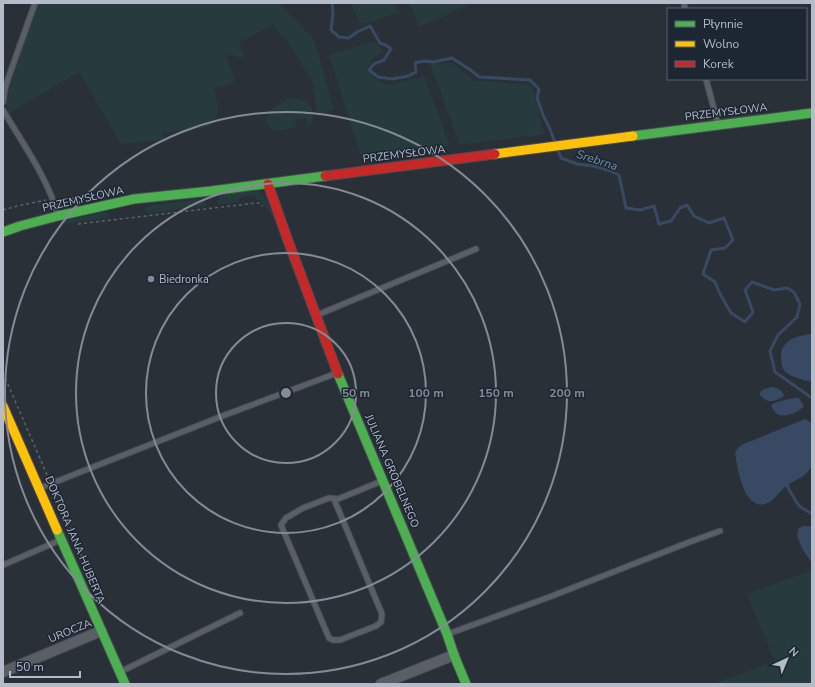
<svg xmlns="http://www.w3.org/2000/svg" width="815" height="687" font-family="'Nunito Sans',sans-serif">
<rect width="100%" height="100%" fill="#2a3038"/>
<g fill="#273a3e">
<path d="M 38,3 L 279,3 L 314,39 L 334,110 L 325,112 L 325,114 L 318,114 L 317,113 L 312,81 L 284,36 L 281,37 L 274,24 L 239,43 L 245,56 L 239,58 L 234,56 L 233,54 L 227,56 L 235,82 L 228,85 L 214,89 C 218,105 224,121 204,128 L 163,133 L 164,140 L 121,144 L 79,72 L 9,113 L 6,106 L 10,85 Z"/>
<path d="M 351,3 L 394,3 L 399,12 L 372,22 L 361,25 Z"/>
<path d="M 409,3 L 469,3 L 466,6 L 419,27 Z"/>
<path d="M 374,41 L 384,51 L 373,58 L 367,69 L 375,79 L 387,85 L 424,76 L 450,146 L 361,157 L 329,55 Z"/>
<path d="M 452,63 L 474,80 L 532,85 L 542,129 L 546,134 L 460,145 L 430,64 Z"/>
<path d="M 290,98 C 294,98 297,98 300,99 C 304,100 309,103 311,107 C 314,113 314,124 307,126 L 306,122 L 307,122 L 306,118 L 295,119 L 296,127 C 290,128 281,131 274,130 C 271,129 268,127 267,124 C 262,113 282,101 290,98 Z"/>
<path d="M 257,191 L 265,195 L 276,221 L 260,200 L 256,200 L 254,195 L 241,197 L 239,200 L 240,202 L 218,205 C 218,201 218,199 221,196 C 225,194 251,192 257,191 Z"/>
<path d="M 201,199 L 204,200 L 207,206 L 148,213 L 145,211 L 145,206 Z"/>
<path d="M 105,212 L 109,214 L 111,217 L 62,224 L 66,220 Z"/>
<path d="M 812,570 L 812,684 L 713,684 L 775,661 L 747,594 Z"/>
</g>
<g fill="#384963">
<path d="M 809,334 L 812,334 L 812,381 C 806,381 802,380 797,378 C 786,374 781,371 781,358 C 781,354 781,349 784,346 C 790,337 800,336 809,334 Z"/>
<path d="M 773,387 C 779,388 782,390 784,396 C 774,402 769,404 760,395 L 760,392 L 764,389 Z"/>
<path d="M 795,398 L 799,398 L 804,406 C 799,412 787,417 779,415 C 775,413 772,409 771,405 C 779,401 786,399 795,398 Z"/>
<path d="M 805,419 L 810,422 L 812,425 C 812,434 812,443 812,453 C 812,456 813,462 812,465 C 808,476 795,480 786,486 C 779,491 774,502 765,504 C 743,510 737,466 735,452 L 741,445 Z"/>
<path d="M 803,526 L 812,526 L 812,563 L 803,550 L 797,536 L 798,529 Z"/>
</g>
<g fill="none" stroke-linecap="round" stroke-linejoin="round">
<g stroke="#384963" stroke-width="3">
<path d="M 332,3 L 333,13 L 331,30 L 339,37 L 349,38 L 357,32 L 370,26 L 380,43 L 386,45 L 391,49 L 384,60 L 374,64 L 369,70 L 378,77 L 392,79 L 408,76 L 416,72 L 415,63 L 424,61 L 434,62 L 452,58 L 472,71 L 479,77 L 530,80 L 539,89 L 537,98 L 543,115 L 550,129 L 555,143"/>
<path d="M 558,150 L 561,158 L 577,164 L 594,166 L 608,170 L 619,175 L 626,208 L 640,210 L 654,206 L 659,224 L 671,221 L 680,208 L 687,205 L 694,216 L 709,223 L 724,218 L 733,240 L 725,248 L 711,250 L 703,274 L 715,282 L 720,294 L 731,313 L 745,322 L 753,312 L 745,290 L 752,282 L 774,290 L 787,288 L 794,292 L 800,304 L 797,317 L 778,335 L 770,351 L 775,372 L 812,398"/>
<path d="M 786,483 L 791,493 L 799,506 L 812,514"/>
</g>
<g stroke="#484c53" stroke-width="7">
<g id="lane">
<path d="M 684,3 L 685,9"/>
<path d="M 706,79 L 718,124"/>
<path d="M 3,102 L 5,89 L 9,76 L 35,3"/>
<path d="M 3,110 C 23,144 47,177 58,215"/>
<path d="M 317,315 L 476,249"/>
<path d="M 40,488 L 225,415 L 337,373"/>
<path d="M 334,499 L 382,614 L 381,622 L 376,626 L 340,640 L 333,640 L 329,638 L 281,525 L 286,518 L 303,508 L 329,498 L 338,499 L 382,481"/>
<path d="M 3,565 L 56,542 L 59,538"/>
<path d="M 448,634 L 552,596 L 687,543 L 720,531"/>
<path d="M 120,672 L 240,613"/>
</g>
</g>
<g stroke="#484c53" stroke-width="12">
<g id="street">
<path d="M 3,672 L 101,631"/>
<path d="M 381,684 L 454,655"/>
</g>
</g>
<g stroke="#484c53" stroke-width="11">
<g id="fast">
<path d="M 633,136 L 812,113"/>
<path d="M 3,232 L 20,226 L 58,216 L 134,199 L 211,191 L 325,176"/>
<path d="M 338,374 L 447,634 L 454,655 L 466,684"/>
<path d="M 57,530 L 125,684"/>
</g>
</g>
<g stroke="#484c53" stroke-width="11">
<g id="slow">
<path d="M 495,154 L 633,136"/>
<path d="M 3,406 L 57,530"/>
</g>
</g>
<g stroke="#484c53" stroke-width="11">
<g id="jam">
<path d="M 325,176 L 495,154"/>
<path d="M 268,184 L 287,238 L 338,374"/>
</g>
</g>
<g stroke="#5d636a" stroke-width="1.5" stroke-dasharray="3 3" stroke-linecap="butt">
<path d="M 59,200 L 103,194"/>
<path d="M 3,210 L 17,206 L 46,200"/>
<path d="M 78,224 L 256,203 L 259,203 L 263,206"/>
<path d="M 3,373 L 48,477"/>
<path d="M 53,489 L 82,555 L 80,556"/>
</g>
<use href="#lane" stroke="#5a5e66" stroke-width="5"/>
<use href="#street" stroke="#5a5e66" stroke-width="10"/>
<use href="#fast" stroke="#4caf50" stroke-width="9"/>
<use href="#slow" stroke="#ffc107" stroke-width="9"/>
<use href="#jam" stroke="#c62828" stroke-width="9"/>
</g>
<g fill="none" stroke="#848b96" stroke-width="2">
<circle cx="286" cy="393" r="70"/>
<circle cx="286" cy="393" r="140"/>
<circle cx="286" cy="393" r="210"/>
<circle cx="286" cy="393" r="281"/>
</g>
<circle fill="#848b96" stroke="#1d2633" stroke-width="1.5" cx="151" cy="279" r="4"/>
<g text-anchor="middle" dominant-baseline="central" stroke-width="3" stroke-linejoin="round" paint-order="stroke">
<g font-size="11" fill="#b4bcc9" stroke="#1d2633">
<text transform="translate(726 112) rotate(-7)">PRZEMYSŁOWA</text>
<text transform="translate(404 154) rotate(-7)">PRZEMYSŁOWA</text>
<text transform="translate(83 199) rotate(-13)">PRZEMYSŁOWA</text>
<text transform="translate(392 471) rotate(67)">JULIANA GROBELNEGO</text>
<text transform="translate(75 540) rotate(67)">DOKTORA JANA HUBERTA</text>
<text transform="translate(70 631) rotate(-22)">UROCZA</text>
</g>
<g font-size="11" fill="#b4bcc9" stroke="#1d2633" text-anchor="start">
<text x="159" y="279">Biedronka</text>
</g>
<g font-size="12" font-style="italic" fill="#7c92b1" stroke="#1d2633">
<text transform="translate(597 160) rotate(18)">Srebrna</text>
</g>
</g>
<circle cx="286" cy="393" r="6" fill="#848b96" stroke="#1d2633" stroke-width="2"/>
<g font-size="12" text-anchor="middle" font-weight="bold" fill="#848b96" stroke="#1d2633" stroke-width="3" stroke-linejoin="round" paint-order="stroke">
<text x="356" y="397">50 m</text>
<text x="426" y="397">100 m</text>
<text x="496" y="397">150 m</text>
<text x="567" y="397">200 m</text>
</g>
<rect width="815" height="687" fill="none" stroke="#b4bcc9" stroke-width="8"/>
<rect x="667" y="8" width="140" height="72" fill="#1d2633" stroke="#59626f"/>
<rect x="675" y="21" width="20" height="6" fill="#4caf50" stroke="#59626f"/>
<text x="703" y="28" font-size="12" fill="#b4bcc9">Płynnie</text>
<rect x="675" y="41" width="20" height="6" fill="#ffc107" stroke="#59626f"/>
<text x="703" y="48" font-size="12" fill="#b4bcc9">Wolno</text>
<rect x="675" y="61" width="20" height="6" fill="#c62828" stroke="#59626f"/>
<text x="703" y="68" font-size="12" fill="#b4bcc9">Korek</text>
<g transform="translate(787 659) rotate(44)" stroke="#1d2633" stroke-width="3" paint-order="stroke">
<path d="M0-3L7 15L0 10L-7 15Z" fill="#b4bcc9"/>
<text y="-6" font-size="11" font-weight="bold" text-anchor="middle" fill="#b4bcc9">N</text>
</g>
<path d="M10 671v6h70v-6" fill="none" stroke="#b4bcc9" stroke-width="2"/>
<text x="16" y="671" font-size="12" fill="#b4bcc9" stroke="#1d2633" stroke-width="3" paint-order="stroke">50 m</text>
</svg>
